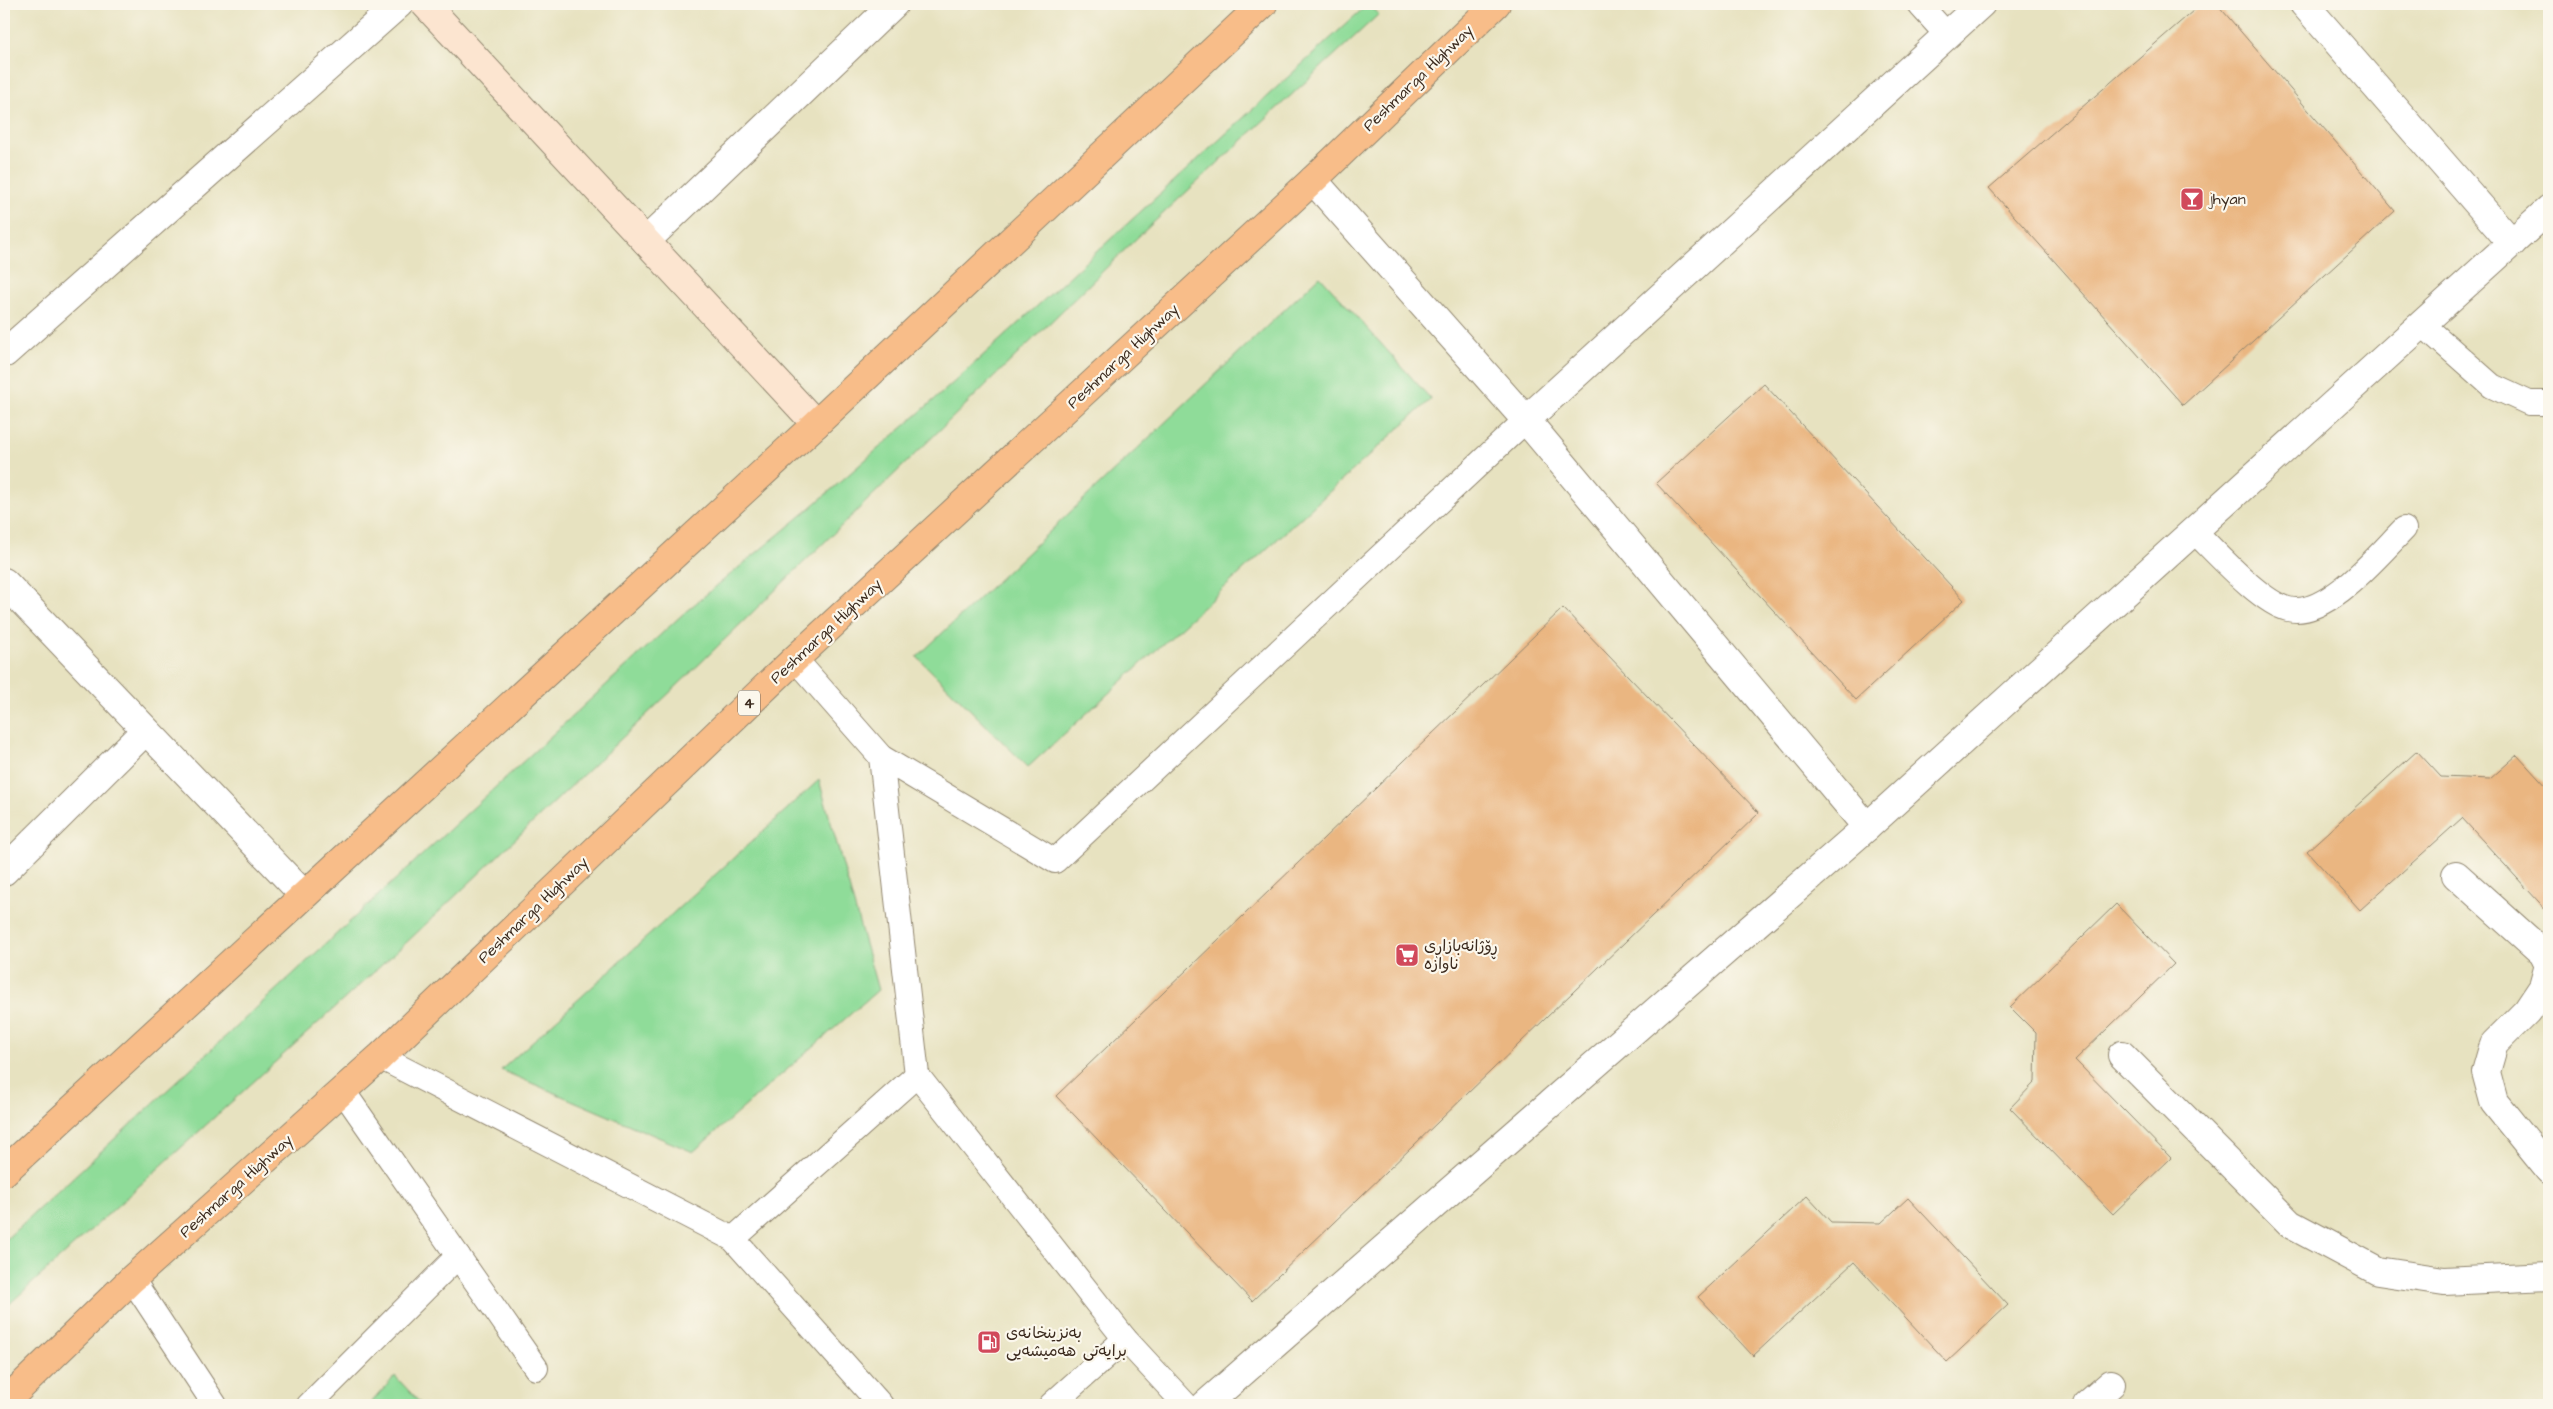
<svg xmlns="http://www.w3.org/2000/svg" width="2553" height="1409" font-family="'Architects Daughter','Playpen Sans Arabic',sans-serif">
<rect width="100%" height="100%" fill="#fbf7ec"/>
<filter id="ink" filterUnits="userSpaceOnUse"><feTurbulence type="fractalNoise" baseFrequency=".02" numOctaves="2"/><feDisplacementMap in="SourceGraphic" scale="10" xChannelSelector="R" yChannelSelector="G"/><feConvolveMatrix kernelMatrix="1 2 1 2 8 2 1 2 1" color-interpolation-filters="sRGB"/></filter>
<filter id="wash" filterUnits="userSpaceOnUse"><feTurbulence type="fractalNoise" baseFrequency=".0096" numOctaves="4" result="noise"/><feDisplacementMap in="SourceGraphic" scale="20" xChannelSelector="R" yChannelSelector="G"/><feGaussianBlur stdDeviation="1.12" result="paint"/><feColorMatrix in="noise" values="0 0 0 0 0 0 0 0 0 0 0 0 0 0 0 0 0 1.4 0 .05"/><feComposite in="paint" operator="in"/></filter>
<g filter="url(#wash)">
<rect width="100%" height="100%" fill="#e7e2c0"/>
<g fill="#8fdc99" stroke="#65835c">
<path d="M 1368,4 L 1379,14 L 1140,235 L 681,682 L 407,942 L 4,1309 L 4,1241 L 684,613 L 808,510 L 943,392 Z"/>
<path d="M 1320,276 L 1431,399 L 1028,767 L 917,657 Z"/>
<path d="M 819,780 L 878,990 L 693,1152 L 501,1070 Z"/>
<path d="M 395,1376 L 422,1405 L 369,1405 Z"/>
</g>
<g id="blocks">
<g fill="#eab681">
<path d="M 2201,4 L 2217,4 L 2395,211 L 2183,405 L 1989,188 Z"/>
<path d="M 1764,384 L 1964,600 L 1856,700 L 1656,483 Z"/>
<path d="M 1563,608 L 1759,813 L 1252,1301 L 1056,1096 Z"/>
<path d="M 2417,751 L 2441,777 L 2490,779 L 2517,755 L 2549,790 L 2549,913 L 2462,818 L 2360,910 L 2307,851 Z"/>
<path d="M 2116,904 L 2174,964 L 2075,1060 L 2171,1158 L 2113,1214 L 2010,1108 L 2035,1082 L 2036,1033 L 2010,1007 Z"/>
<path d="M 1807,1196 L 1831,1222 L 1881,1223 L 1908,1198 L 2008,1305 L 1947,1362 L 1854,1262 L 1753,1356 L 1698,1297 Z"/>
</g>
</g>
</g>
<g filter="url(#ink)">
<use href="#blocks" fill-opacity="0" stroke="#91866f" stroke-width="1"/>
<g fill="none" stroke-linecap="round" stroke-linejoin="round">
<g stroke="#91866f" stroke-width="26">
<g id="lane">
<path d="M 1919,4 L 1947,35"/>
<path d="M 2422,324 L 2492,386 L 2529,403 L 2549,403"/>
<path d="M 2194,531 C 2216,552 2260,602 2288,609 C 2326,619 2379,554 2404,529"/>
<path d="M 795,659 L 881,757 L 1055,861 L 1526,420"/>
<path d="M 881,757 L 917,1075 L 1125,1339 L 1186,1405"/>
<path d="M 380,1057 L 733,1239 L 881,1405"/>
<path d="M 343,1091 L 536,1368"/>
<path d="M 733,1239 L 917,1075"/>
<path d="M 132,1279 L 215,1405"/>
<path d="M 309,1405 L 458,1256"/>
<path d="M 1051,1405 L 1125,1339"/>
</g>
</g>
<g stroke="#91866f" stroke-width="30">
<g id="street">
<path d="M 2304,4 L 2512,243"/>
<path d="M 1313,180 L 1526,420 L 1867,827"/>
<path d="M 646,241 L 894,4"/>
<path d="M 5,353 L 399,4"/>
<path d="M 1526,420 L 1981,4"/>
<path d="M 4,582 L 303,894"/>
<path d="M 4,871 L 145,731"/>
<path d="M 2456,875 L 2543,953 L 2549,965 L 2543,987 L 2527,1011 L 2494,1044 L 2486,1072 L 2494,1102 L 2549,1170"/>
<path d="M 2122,1055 L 2290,1224 L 2378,1271 L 2444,1281 L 2549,1276"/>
<path d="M 1205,1405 L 1867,827 L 2549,209"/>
<path d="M 2087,1405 L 2111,1384"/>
</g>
</g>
<g stroke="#91866f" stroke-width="30">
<path id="secondary" d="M 425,4 L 816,424"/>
</g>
<g stroke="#91866f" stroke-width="30">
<g id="highway">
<path d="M 4,1172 L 816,424 L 1263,4"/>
<path d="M 4,1403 L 132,1279 L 380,1057 L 795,659 L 1313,180 L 1496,4"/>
</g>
</g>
<use href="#lane" stroke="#fff" stroke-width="24"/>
<use href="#street" stroke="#fff" stroke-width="28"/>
<use href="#secondary" stroke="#fce5d0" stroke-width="28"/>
<use href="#highway" stroke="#f8bd89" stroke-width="28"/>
</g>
</g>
<defs>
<g id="bar-square" transform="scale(1.25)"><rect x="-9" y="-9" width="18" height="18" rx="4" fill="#d1495b" stroke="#fbf7ec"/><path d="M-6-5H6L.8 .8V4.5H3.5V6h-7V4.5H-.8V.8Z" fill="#fff"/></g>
<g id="supermarket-square" transform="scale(1.25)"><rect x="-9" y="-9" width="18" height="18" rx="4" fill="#d1495b" stroke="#fbf7ec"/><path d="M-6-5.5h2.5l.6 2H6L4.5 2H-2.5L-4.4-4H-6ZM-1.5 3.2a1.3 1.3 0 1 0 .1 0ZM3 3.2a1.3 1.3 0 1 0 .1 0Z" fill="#fff"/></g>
<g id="fuel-square" transform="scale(1.25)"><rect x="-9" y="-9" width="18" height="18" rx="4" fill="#d1495b" stroke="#fbf7ec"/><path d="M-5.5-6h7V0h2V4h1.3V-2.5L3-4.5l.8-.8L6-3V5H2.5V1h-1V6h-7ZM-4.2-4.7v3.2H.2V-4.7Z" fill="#fff"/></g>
</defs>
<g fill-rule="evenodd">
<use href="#bar-square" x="2192" y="199"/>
<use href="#supermarket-square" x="1407" y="955"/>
<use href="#fuel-square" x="989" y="1342"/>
</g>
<g text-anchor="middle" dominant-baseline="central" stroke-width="4.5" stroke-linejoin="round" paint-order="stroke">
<rect fill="#fbf7ec" stroke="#75685c" stroke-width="1" x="738" y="690.5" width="22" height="25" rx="4"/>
<g font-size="15" font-weight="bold" fill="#3b2a1e">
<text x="749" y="703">4</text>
</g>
<g font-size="16" fill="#3b2a1e" stroke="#fbf7ec">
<text transform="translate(1418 78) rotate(-44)">Peshmarga Highway</text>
<text transform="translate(1123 356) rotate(-43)">Peshmarga Highway</text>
<text transform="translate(826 631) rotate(-43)">Peshmarga Highway</text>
<text transform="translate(533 910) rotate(-44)">Peshmarga Highway</text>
<text transform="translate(236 1186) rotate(-42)">Peshmarga Highway</text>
</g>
<g font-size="16" fill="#3b2a1e" stroke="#fbf7ec" text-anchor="start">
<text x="2210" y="199">jhyan</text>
<text x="1424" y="946">ڕۆژانەبازاڕی<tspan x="1424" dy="18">ناوازە</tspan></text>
<text x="1006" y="1333">بەنزینخانەی<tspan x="1006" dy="18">برایەتی هەمیشەیی</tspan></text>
</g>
</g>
<rect width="2553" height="1409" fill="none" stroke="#fbf7ec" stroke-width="20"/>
</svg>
